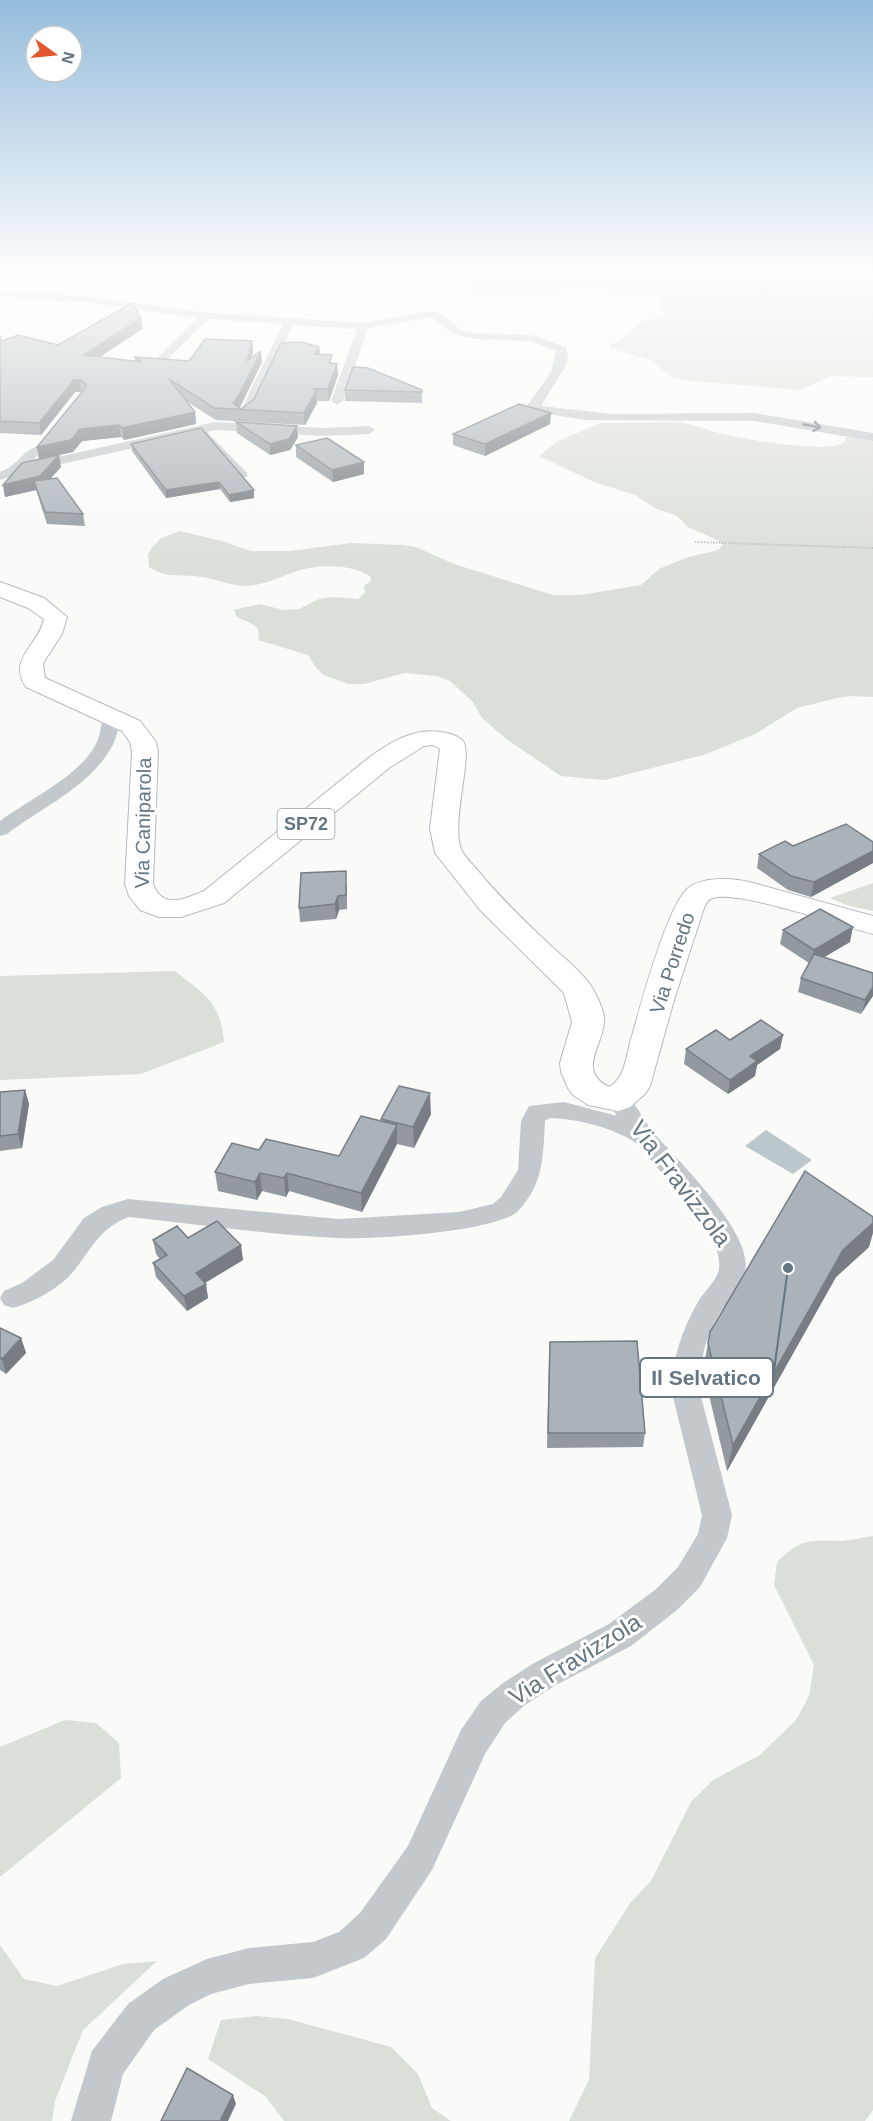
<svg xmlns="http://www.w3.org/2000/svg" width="873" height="2121" font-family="Arial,sans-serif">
<rect width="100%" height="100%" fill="#fafaf8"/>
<g fill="#dadfd7">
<path d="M 465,269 L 650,269 L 696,275 L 714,273 L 721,269 L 873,269 L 873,377 L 831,376 L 801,390 L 695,381 L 673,378 L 650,360 L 610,348 L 610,345 L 631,334 L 636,324 L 663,316 L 664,313 L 658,306 L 663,299 L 662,296 L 573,288 L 559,292 L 551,297 L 493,297 L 472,291 L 468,285 L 482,278 Z"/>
<path d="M 678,422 C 691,424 702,428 715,432 C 738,438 826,455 845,442 L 845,438 L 855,436 L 873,440 L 873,697 L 852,696 L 837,698 L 797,708 L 755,734 L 707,754 L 605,780 L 561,776 L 506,739 L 482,718 L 473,702 L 450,681 L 437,676 L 405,673 L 364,684 L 348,684 L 324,675 L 316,668 L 308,655 L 258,640 C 262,623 249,624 237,617 L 234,610 L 259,604 L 284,610 L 299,609 L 319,599 L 332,597 L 358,599 L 365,593 L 364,586 L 371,581 L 370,576 C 351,564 318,564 297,571 C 279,577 263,586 244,586 C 227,585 211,577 193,576 C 176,575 164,577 149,567 L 148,555 L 151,549 L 161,538 L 180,531 L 222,541 L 251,551 L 290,551 L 351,543 L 403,545 L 416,547 L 454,564 L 540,591 L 553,595 L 580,595 L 641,585 L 659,569 L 685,558 L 718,550 L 723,545 L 717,540 L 688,527 L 677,516 L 657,509 L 635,495 L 594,482 L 539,456 L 558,441 L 601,423 Z"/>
<path d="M 873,883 L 873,911 L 846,905 L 830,898 Z"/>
<path d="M 175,971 C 205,995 220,1001 224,1042 L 141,1074 L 0,1080 L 0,976 Z"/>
<path d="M 873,1536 L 873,2110 L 865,2121 L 569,2121 L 589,2080 L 595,1958 L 631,1902 L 651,1881 L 691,1802 L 713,1780 L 760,1755 L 796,1720 L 809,1696 L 814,1665 L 774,1585 L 777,1562 C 801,1539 808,1540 840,1541 C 851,1541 862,1537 873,1536 Z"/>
<path d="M 65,1720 L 96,1723 L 119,1743 L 121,1778 L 0,1877 L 0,1747 Z"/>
<path d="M 0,1945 L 24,1979 L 57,1986 L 123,1964 L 157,1961 L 83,2030 L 55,2101 L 52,2121 L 0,2121 Z"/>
<path d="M 256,2016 L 288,2019 L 391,2047 L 418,2074 L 432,2108 L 451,2121 L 284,2121 L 265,2096 L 208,2059 L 221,2020 Z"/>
</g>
<path fill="#bbc7cb" d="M 766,1130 L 812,1160 L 793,1174 L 745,1146 Z"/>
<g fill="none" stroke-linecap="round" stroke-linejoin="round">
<g stroke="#b5babe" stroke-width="2">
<path id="primary" d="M 0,582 L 44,598 L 67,617 L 62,634 L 43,663 L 45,678 L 140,721 L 156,742 L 158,752 L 153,884 C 163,910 184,899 204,891 L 371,756 C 394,740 417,726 446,733 C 451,734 458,736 462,740 C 475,751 449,825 462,851 C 466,858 474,866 479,872 C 501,899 527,923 552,947 C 570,963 590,978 599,1001 C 602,1008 605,1016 604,1023 C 602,1047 577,1071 609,1087 C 624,1079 626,1059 630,1043 C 639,1011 666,909 687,889 C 701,876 733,878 749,882 L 873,916 L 873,934 C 841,926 739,890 713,898 C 708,899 706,904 704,908 L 674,1000 L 650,1086 L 645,1094 L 630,1107 L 618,1111 L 588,1105 L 573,1095 L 568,1088 L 561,1072 L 560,1063 L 572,1022 L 564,993 L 480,910 L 435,853 L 430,828 L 440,749 L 433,745 L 424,746 L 389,768 L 224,903 L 181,917 L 159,917 L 140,910 L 129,896 L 125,884 L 132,752 L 130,742 L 122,731 L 26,687 C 7,659 39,645 44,619 L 28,608 L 0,597 Z"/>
</g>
<path stroke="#bbbfc2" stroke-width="2" stroke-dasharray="1.5 1.5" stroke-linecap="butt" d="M 695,542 L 873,548"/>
<g fill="#c3c8cc" fill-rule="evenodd">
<path d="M 0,338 L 18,343 L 19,344 L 0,352 L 0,348 L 10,344 L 0,342 Z"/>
<path d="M 203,426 L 207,426 L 208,433 L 247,473 L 247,477 L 241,477 L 203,434 Z"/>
</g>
<g fill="#c3c8cc" fill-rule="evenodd">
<path d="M 0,290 L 94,297 L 201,312 L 363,323 L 432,311 L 442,314 L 461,330 L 474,333 L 531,335 L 566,347 L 568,358 L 566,365 L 541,406 L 612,414 L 754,413 L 873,433 L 873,441 L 754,421 L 587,420 L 533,412 L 527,406 L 551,372 L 556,351 L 530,341 L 474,339 L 453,334 L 431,317 L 368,328 L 343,401 L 337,405 L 331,401 L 357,329 L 293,325 L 253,410 L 242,418 L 236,414 L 242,408 L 283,324 L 208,319 L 162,365 L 158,366 L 152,363 L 197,318 L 94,303 L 0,296 Z"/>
<path d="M 215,422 L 324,428 L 369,426 L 375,430 L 369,434 L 324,436 L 215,430 L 30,471 L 25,469 L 22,473 L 0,480 L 0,472 C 17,466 22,452 35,447 L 41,451 L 31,463 Z"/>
<path d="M 112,712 L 118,713 L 121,717 C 118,727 117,739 111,748 C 89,787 41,808 7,834 L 0,836 L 0,821 C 28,800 80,776 96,744 C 100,736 101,726 103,717 L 106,713 Z"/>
<path d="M 618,1091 C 634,1096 642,1119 653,1132 C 677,1160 754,1233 745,1271 C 741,1286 727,1301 719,1314 C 705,1336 700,1363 699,1389 L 732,1515 L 727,1538 L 700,1587 L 677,1610 L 631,1646 L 556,1685 L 525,1705 L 505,1723 L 485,1754 L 432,1870 L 386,1939 L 364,1958 L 313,1978 L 249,1984 L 211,1994 L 189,2005 L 154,2030 L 123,2074 L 111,2121 L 71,2121 L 92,2051 L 128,2004 L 163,1979 L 207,1959 L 249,1948 L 313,1942 L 339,1932 L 360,1913 L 408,1846 L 461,1730 L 481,1701 L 503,1683 L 534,1663 L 609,1624 L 655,1590 L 678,1567 L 698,1534 L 702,1515 L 671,1389 C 673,1358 682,1329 698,1302 C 704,1291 718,1280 719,1268 C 723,1236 675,1188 655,1165 C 649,1158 642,1147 633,1141 C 610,1127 578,1119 550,1118 L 545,1121 C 543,1156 544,1183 519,1210 C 500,1232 369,1240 337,1238 C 268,1235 198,1224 129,1217 C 99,1228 92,1249 73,1272 C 58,1289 34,1302 13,1308 L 4,1305 L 0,1298 L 4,1291 L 22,1283 L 53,1260 L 84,1218 L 102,1207 L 128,1199 L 339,1219 L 459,1212 L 493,1204 L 501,1197 L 518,1170 L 521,1121 L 529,1106 L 564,1102 L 617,1116 L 606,1099 L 610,1093 Z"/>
</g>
<use href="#primary" fill="#fff" fill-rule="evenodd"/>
</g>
<g fill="#929a9f">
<path d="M 141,318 L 142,329 L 100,357 L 135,361 L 135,357 L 189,361 L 252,341 L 253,352 L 252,358 L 262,362 L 240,407 L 241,409 L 254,399 L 319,347 L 320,355 L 333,363 L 338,375 L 329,401 L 317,401 L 317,403 L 305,425 L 216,420 L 186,401 L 195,412 L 196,424 L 124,440 L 121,437 L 82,441 L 73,452 L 49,457 L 59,455 L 61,467 L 50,479 L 83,514 L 85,526 L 47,524 L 36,490 L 5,497 L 3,485 L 39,459 L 37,447 L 82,392 L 75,392 L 41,435 L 0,433 L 0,334 L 2,341 L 58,345 Z"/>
<path d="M 345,390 L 422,390 L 422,403 L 345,401 Z"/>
<path d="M 236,422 L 298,437 L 290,450 L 270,455 L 237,433 Z"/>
<path d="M 550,424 L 485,456 L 453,445 L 453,434 Z"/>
<path d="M 131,444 L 254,490 L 254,498 L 230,502 L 220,489 L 166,498 L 132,451 Z"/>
<path d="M 296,445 L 364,474 L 333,482 L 296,457 Z"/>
<path d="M 873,842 L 873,863 L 811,897 L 788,890 L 757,868 L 759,854 L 793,846 Z"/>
<path d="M 347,885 L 347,909 L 339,910 L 336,919 L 300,922 L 299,908 Z"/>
<path d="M 783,930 L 850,942 L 823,957 L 873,973 L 861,1014 L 798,992 L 801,978 L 809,963 L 780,944 Z"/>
<path d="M 783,1035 L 780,1049 L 757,1065 L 755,1076 L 728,1094 L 684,1064 L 686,1049 L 730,1040 Z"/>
<path d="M 25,1090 L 29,1104 L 22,1148 L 0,1151 L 0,1092 Z"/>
<path d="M 431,1114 L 414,1148 L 397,1144 L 362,1212 L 289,1191 L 286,1197 L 262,1191 L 257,1200 L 218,1191 L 215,1172 L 259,1150 L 339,1156 L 382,1121 L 381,1119 Z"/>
<path d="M 188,1238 L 243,1260 L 205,1283 L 208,1298 L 187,1311 L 156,1277 L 153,1263 L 160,1259 L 156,1254 L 153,1240 Z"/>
<path d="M 869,1247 L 836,1277 L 727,1471 L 703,1370 L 710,1332 Z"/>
<path d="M 0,1328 L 21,1338 L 26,1353 L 6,1374 L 0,1370 Z"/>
<path d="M 550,1342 L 645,1433 L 643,1447 L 547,1448 L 549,1356 Z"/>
</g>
<g fill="#777d82">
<path d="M 141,318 L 142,329 L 86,366 L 84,355 Z"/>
<path d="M 252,341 L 253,352 L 248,372 L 247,361 Z"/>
<path d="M 319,347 L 320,359 L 315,354 Z"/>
<path d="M 261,351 L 262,362 L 240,407 L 238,409 L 233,403 Z"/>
<path d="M 337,364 L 338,375 L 329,401 L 328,389 Z"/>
<path d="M 74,380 L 80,380 L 81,391 L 75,392 L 41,435 L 39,423 Z"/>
<path d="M 316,391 L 317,403 L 305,425 L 304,413 Z"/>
<path d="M 195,412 L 196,424 L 124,440 L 122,428 Z"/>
<path d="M 551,413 L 550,424 L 485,456 L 485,444 Z"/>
<path d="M 119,425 L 121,437 L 82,441 L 73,452 L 39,459 L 37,447 L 80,429 Z"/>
<path d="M 297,426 L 298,437 L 290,450 L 270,455 L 270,444 Z"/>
<path d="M 59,455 L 61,467 L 42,488 L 34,481 L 36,490 L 5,497 L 3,485 Z"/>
<path d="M 364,462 L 364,474 L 333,482 L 332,470 Z"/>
<path d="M 219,482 L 220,489 L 166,498 L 166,490 Z"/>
<path d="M 254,490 L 254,498 L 230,502 L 229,495 Z"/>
<path d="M 873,851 L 873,863 L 811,897 L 814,882 Z"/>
<path d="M 338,896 L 339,910 L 336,919 L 335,904 Z"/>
<path d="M 853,927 L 850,942 L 811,965 L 814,950 Z"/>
<path d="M 873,987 L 873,996 L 861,1014 L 865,1000 Z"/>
<path d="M 783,1035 L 780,1049 L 757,1065 L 755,1076 L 728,1094 L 730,1080 L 750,1056 Z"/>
<path d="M 25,1090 L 29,1104 L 22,1148 L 18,1134 Z"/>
<path d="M 430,1093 L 431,1114 L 414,1148 L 413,1127 Z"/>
<path d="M 397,1125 L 397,1144 L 362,1212 L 361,1193 Z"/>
<path d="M 260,1173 L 262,1191 L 257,1200 L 255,1182 Z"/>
<path d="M 287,1173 L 289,1191 L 286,1197 L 284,1178 Z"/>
<path d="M 873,1223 L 873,1233 L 869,1247 L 836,1277 L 727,1471 L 733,1445 L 843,1250 Z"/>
<path d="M 241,1245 L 243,1260 L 198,1287 L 196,1273 Z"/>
<path d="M 206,1284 L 208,1298 L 187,1311 L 184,1296 Z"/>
<path d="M 21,1338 L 26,1353 L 6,1374 L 2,1359 Z"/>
<path d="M 233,2095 L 236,2104 L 228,2121 L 222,2121 L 221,2119 Z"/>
</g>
<g fill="#aab3b9" stroke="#777d82" stroke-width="1.5">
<path d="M 132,303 L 141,318 L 84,355 L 142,362 L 135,357 L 189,361 L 205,339 L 252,341 L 247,361 L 261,351 L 239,395 L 233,403 L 241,409 L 254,399 L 281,343 L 301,342 L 319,347 L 315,354 L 332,355 L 329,363 L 337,364 L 328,389 L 313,389 L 316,391 L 304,413 L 214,408 L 169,379 L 195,412 L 122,428 L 119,425 L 80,429 L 71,440 L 37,447 L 86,387 L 86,384 L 80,380 L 74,380 L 39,423 L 0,421 L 0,342 L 18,335 L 58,345 Z"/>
<path d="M 353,367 L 368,368 L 422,390 L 422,392 L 345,390 Z"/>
<path d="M 519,404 L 551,413 L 485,444 L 453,434 Z"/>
<path d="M 236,422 L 297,426 L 289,439 L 270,444 Z"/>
<path d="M 201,428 L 254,490 L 229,495 L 219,482 L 166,490 L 131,444 Z"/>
<path d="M 327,438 L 364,462 L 332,470 L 296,445 Z"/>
<path d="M 59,455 L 40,476 L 3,485 L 22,463 Z"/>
<path d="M 57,478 L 83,514 L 45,512 L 34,481 Z"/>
<path d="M 846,824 L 873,842 L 873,851 L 814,882 L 791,876 L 759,854 L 785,841 L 793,846 Z"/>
<path d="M 346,871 L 346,895 L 338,896 L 335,904 L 299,908 L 301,873 Z"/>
<path d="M 820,909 L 853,927 L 814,950 L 783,930 Z"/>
<path d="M 814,954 L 873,973 L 873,987 L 865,1000 L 801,978 Z"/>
<path d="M 761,1020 L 783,1035 L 750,1056 L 757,1061 L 730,1080 L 686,1049 L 716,1030 L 730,1040 Z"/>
<path d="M 399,1086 L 430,1093 L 413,1127 L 381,1119 Z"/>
<path d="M 25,1090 L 18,1134 L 0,1136 L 0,1092 Z"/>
<path d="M 361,1116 L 397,1125 L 361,1193 L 287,1173 L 284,1178 L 260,1173 L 255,1182 L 215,1172 L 232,1143 L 259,1150 L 266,1139 L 339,1156 Z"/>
<path d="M 805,1171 L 873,1217 L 873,1223 L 843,1250 L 733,1445 L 708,1343 L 710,1332 Z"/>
<path d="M 217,1221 L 241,1245 L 196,1273 L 206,1284 L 184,1296 L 153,1263 L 167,1255 L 153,1240 L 177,1226 L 188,1238 Z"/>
<path d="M 0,1328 L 21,1338 L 2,1359 L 0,1358 Z"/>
<path d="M 637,1341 L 645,1433 L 548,1433 L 550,1342 Z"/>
<path d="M 187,2068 L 233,2095 L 221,2119 L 224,2121 L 161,2121 Z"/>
</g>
<defs><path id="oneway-shaft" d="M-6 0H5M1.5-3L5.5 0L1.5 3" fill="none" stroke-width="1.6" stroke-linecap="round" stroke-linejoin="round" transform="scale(1.5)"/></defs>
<use stroke="#6a7a87" href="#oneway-shaft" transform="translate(812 426) rotate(10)"/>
<linearGradient id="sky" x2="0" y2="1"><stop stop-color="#96bcdc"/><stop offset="0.48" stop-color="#fdfdfc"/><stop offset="1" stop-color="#fdfdfc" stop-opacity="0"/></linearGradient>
<rect width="873" height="566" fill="url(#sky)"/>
<g text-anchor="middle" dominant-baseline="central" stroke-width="6" stroke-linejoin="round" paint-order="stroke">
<rect fill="#fff" stroke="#939fa8" stroke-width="1.5" x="277.5" y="809" width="57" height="30" rx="4.5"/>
<g font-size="18" font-weight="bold" fill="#657683">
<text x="306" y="824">SP72</text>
</g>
<g font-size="20" fill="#657683" stroke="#fff">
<text transform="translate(143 823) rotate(-89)">Via Caniparola</text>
<text transform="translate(672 963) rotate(-72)">Via Porredo</text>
</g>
<g font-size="24" fill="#657683" stroke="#fff">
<text transform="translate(681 1183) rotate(53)">Via Fravizzola</text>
<text transform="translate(575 1659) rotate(-32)">Via Fravizzola</text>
</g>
</g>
<path fill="none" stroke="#657683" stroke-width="2" d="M788 1268L773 1378"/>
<circle fill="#657683" stroke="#fff" stroke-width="2" cx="788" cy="1268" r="6"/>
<rect fill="#fff" stroke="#657683" stroke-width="2" x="640" y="1358" width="133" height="39" rx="6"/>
<g font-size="21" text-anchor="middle" font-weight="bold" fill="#657683">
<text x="706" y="1385">Il Selvatico</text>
</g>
<g transform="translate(54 54) rotate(105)"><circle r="28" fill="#ffffff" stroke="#c1c8cd" stroke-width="1.5"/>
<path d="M0-4.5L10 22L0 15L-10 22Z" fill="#e4572e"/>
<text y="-9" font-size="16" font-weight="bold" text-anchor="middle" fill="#657683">N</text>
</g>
</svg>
